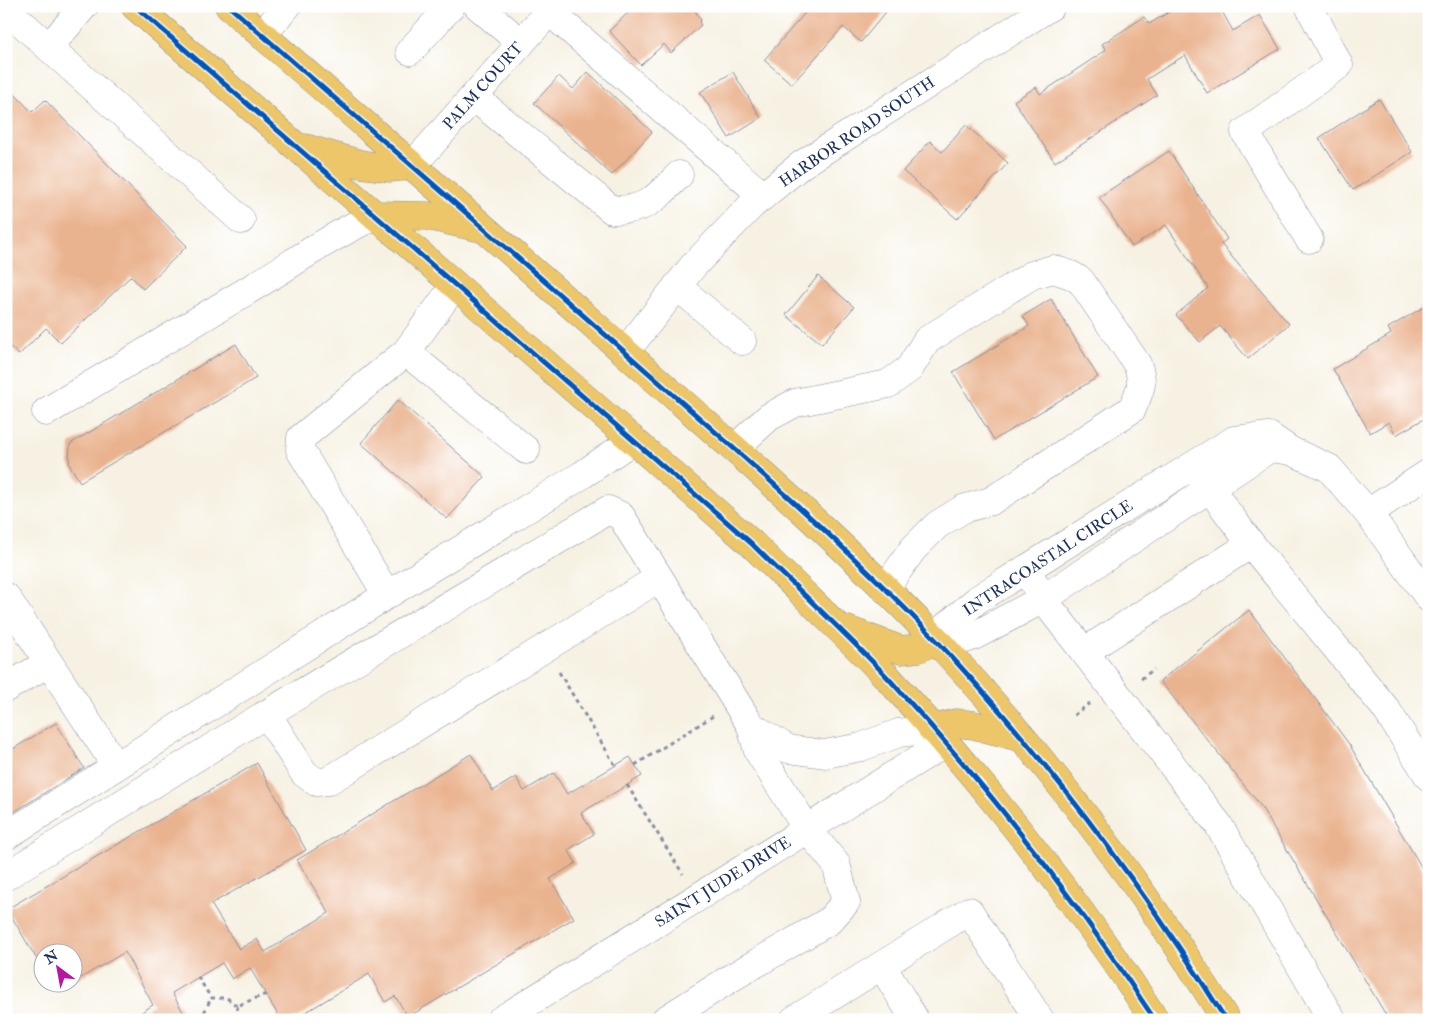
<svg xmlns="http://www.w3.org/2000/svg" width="1435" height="1026" font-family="'IM FELL Double Pica',serif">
<rect width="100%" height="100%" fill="#fff"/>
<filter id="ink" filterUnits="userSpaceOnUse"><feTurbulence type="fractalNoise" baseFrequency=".02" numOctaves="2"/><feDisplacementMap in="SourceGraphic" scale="10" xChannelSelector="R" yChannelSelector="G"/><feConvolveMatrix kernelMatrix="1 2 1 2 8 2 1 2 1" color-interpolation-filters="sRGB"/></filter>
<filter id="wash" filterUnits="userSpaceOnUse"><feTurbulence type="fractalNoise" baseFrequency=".0096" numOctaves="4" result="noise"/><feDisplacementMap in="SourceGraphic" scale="20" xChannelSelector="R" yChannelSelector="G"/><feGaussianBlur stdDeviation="1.12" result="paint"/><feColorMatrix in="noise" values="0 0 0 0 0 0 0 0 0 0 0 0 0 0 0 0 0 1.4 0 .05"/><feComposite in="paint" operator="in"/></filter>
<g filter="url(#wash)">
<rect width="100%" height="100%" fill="#f6f1e2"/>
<g id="blocks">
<g fill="#eab38f">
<path d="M 635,6 L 692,6 L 701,20 L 699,22 L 701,25 L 671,53 L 664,44 L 641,65 L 609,31 Z"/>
<path d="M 811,6 L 891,6 L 861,42 L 843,27 L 792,84 L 764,60 Z"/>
<path d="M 1179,6 L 1219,6 L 1233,31 L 1260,15 L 1280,49 L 1207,93 L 1185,55 L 1147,79 L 1157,95 L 1055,162 L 1014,101 L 1036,87 L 1040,94 L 1106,50 L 1102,44 L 1144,17 L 1149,24 Z"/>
<path d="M 588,72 L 652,132 L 612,175 L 534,103 L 559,76 L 573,89 Z"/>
<path d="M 733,72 L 761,118 L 729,138 L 700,92 Z"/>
<path d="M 6,85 L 32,112 L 45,100 L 187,246 L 143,289 L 131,276 L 61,343 L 46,328 L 19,355 L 6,343 Z"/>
<path d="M 1379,99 L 1412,152 L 1353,190 L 1319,138 Z"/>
<path d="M 966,125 L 1008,163 L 957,219 L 903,171 L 930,141 L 942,152 Z"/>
<path d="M 1169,151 L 1227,239 L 1221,244 L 1289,324 L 1248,359 L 1220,326 L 1200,342 L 1176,315 L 1208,288 L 1166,225 L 1132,247 L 1099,197 Z"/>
<path d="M 818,276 L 854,307 L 822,344 L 786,315 Z"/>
<path d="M 1051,299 L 1098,377 L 994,440 L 953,372 L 1029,326 L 1023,316 Z"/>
<path d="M 1429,304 L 1429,416 L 1396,435 L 1389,422 L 1370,433 L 1333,369 L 1391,334 L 1388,328 Z"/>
<path d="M 236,344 L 256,378 L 80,482 L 69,464 L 70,444 Z"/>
<path d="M 398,400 L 485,477 L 447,519 L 361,443 Z"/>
<path d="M 1249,610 L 1349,744 L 1429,880 L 1429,1020 L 1389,1020 L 1260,805 L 1160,681 Z"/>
<path d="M 56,723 L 84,768 L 6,817 L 6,753 Z"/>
<path d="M 471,754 L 493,791 L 516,777 L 524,791 L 554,773 L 567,794 L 630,757 L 642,776 L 581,813 L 594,834 L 568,850 L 576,863 L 550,879 L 574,918 L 408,1017 L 395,996 L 385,1002 L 369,974 L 293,1020 L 281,1020 L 250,968 L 232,979 L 222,963 L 172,993 L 183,1012 L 170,1020 L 129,1020 L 153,1005 L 125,952 L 72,983 L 72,954 L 42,954 L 42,968 L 7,909 L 257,763 L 306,850 L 211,904 L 239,949 L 257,939 L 265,952 L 329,913 L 297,860 Z"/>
</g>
</g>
</g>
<g filter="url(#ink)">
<use href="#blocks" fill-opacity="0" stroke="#8890a0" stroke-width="1"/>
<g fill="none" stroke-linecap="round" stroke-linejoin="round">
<g stroke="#8890a0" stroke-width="29">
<g id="minor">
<path d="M 478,6 L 521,43"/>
<path d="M 543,6 L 763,196"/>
<path d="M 6,9 L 241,220"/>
<path d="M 262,35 L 287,6"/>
<path d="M 49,47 L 84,6"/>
<path d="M 410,51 L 451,6"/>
<path d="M 474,97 L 612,210 C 647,211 656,198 679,175"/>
<path d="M 412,166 L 554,6"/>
<path d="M 1309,239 L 1245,132 L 1339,65 L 1309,6"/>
<path d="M 677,286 L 742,341"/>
<path d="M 406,352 L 526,450"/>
<path d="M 625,352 L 694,265 L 752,205 L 801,165 L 1051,6"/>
<path d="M 46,412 C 115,370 185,328 255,286 C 295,262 333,235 376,215"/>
<path d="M 734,449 L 769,417 L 795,403 L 888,384 L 909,369 L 927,340 L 1032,275 L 1053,269 L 1071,275 L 1081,281 L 1137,364 C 1145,384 1140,390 1132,409 L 991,501 L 963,509 L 937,525 L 913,549 L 885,589"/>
<path d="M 1199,474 L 1251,544 L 1386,709 L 1429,777"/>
<path d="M 1368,513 L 1429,473"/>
<path d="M 1026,569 L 1043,599 L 1218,824 L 1332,1020"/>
<path d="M 387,595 L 300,450 L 301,438 L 406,352 L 455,285"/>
<path d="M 6,597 L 116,766"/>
<path d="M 936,640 L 942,630 L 978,599 L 1234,440 L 1269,436 L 1291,451 L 1329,468 L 1368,513 L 1429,598"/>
<path d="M 936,640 L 962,640 L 974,636 L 1043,599 L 1270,448 L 1291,451"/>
<path d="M 1084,652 L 1251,544"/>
<path d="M 6,688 L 48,663"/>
<path d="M 267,714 L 304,773 L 316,782 L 328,781 L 659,578"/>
<path d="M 6,836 L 387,595 L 582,475 L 633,440"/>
<path d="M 6,876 L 248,725 L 608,510 L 621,516 L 751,726 L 788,749 L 825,754 L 861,747 L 899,733 L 932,729"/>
<path d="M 882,966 L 915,1020"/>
<path d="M 501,1020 L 945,743"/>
<path d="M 665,1020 L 731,978 L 829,921 L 846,902 L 836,864 L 807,829 L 758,751 L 751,726"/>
<path d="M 794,1020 L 969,911 L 1040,1020"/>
</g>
</g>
<g stroke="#8890a0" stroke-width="29">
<g id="major">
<path d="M 135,6 L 751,543 C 797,589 845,632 889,679 C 986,785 1076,899 1155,1020"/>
<path d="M 229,6 C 373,132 518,257 661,384 C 754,466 848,548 934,638 C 1044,755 1141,884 1226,1020"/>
<path d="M 305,148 L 360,164 L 389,168 L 412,166"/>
<path d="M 376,215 L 428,216 L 481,228"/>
<path d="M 845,629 L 901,650 L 919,648 L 936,640"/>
<path d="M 932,729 L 956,723 L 974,725 L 1022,738"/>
</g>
</g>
<g stroke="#8890a0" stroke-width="3" stroke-dasharray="4 4" stroke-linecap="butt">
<path d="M 559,672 L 615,765"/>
<path d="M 1141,679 L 1154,669"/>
<path d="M 1074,715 L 1090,703"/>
<path d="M 635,765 L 713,716"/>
<path d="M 627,785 L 683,874"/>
<path d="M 198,977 L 211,998"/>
<path d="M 211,998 L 227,998 L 237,1006 L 266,994"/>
<path d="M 237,1006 L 240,1020"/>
<path d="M 206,1020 L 204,1013 L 211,998"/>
</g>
<use href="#minor" stroke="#fff" stroke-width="28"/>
<use href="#major" stroke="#ecc669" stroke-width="28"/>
<g stroke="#fff" stroke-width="8">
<g id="cycleway">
<path d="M 135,6 L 751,543 C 797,589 845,632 889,679 C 986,785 1076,899 1155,1020"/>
<path d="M 229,6 C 373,132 518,257 661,384 C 754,466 848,548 934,638 C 1044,755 1141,884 1226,1020"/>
</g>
</g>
<use href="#cycleway" stroke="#0057b8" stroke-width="5"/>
</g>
</g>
<g text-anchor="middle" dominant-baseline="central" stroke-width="4" stroke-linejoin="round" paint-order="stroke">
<g font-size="16" fill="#1b2f5e" stroke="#fff">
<text transform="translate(483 86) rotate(-48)">PALM COURT</text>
<text transform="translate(857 132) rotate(-34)">HARBOR ROAD SOUTH</text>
<text transform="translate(1048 558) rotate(-33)">INTRACOASTAL CIRCLE</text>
<text transform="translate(723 882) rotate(-32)">SAINT JUDE DRIVE</text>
</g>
</g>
<rect width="1435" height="1026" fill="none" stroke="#fff" stroke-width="25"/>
<g transform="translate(58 968) rotate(328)"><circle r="24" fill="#ffffff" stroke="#a4acbf"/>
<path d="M0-4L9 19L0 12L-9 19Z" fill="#b5179e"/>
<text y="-8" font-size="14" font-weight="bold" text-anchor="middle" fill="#1b2f5e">N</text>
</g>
</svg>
